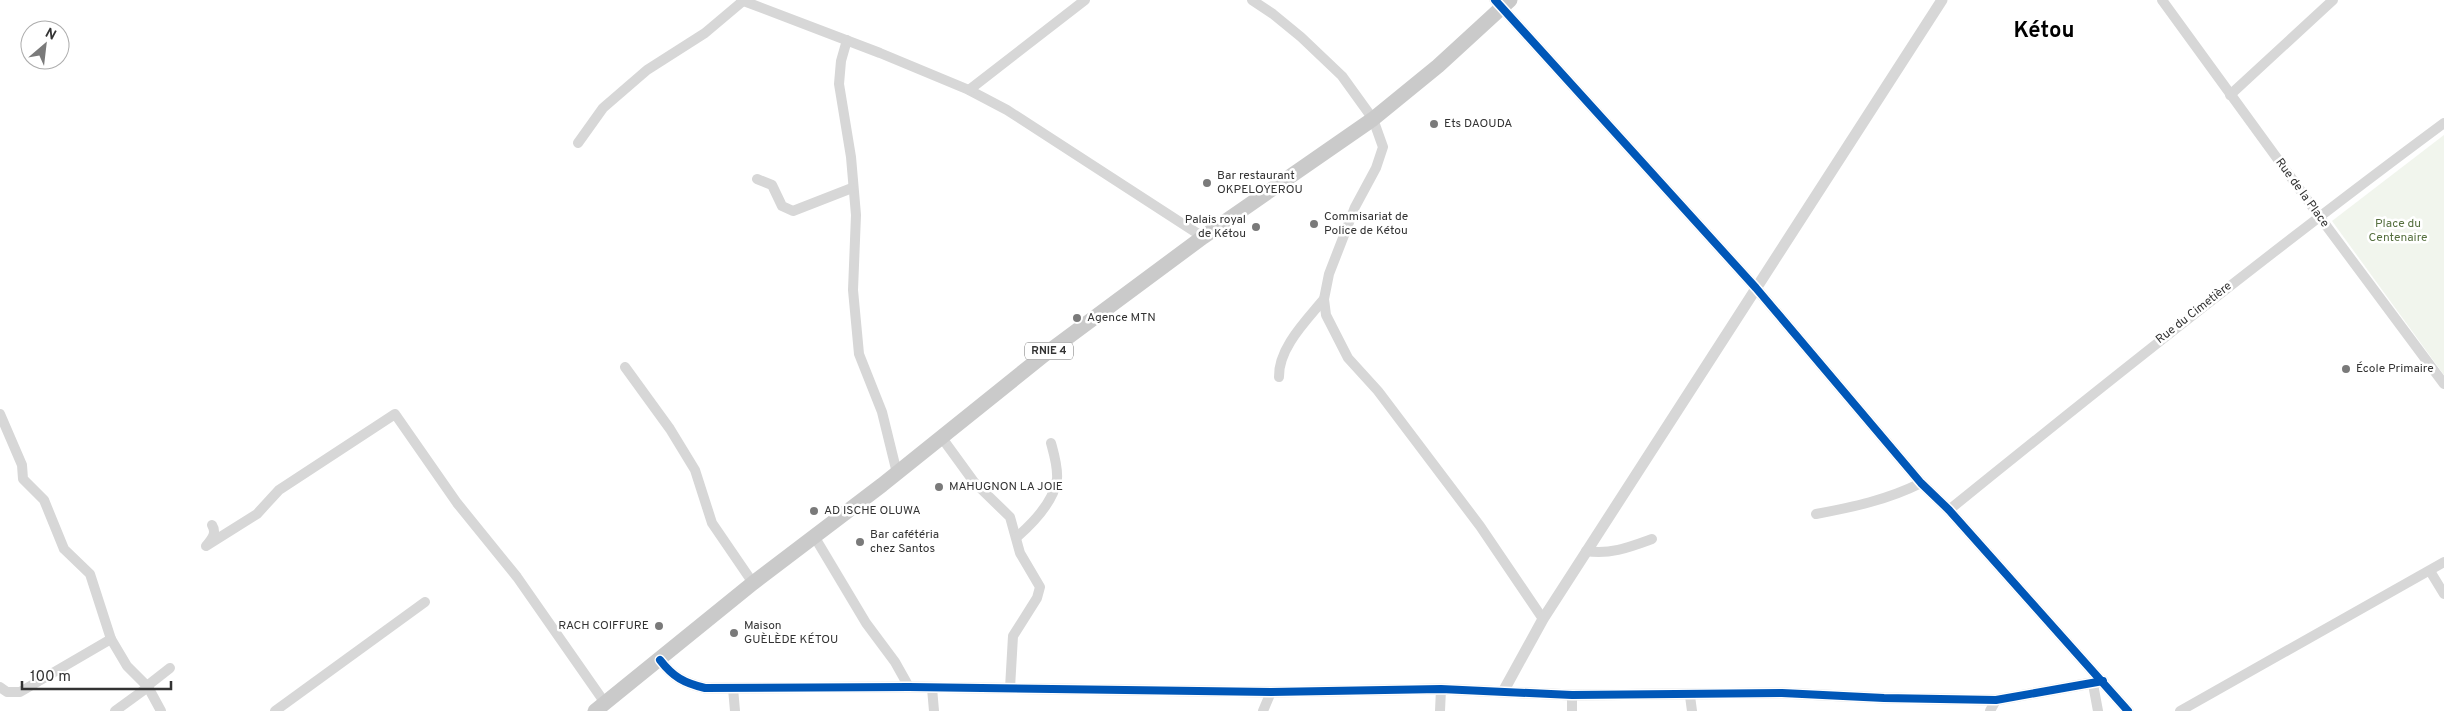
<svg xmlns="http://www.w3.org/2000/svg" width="2444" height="711" font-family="Overpass,sans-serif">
<rect width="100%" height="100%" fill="#fff"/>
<path fill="#f1f5ed" d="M 2444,135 L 2444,375 L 2332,221 Z"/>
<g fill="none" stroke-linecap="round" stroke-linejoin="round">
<g stroke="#d7d7d7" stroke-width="10">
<path d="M 741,0 L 880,53 L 969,90 L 1007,110 L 1203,237"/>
<path d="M 1252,0 L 1273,14 L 1301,37 L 1342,76 L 1373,119 L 1383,147 L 1376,168 L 1355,207 L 1329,274 L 1324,299 L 1326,315 L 1348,358 L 1378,391 L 1480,526 L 1543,619"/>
<path d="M 2162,0 L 2319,216 L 2444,384"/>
<path d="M 847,40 L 841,61 L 839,84 L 851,157 L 856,215 L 853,290 L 859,354 L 882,412 L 897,473"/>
<path d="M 969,90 L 1085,0"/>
<path d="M 2230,95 L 2333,0"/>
<path d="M 578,143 L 603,108 L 647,70 L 705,33 L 743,1"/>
<path d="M 757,179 L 772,185 L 782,206 L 793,211 L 852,188"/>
<path d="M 625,367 L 670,429 L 695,470 L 712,523 L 753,583"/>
<path d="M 1279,377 C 1278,348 1307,320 1324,299"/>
<path d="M 0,414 L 22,465 L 23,479 L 44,500 L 64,549 L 90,574 L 111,639 L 127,666 L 148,687 L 161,711"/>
<path d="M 942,438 L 974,482 L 1010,517 L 1020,553 L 1040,587 L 1037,598 L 1013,636 L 1010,688"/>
<path d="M 1949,510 C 2112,378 2275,248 2444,123"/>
<path d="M 1816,514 C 1853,507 1887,500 1921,483"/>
<path d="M 212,525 C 217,533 212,539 206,546 L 257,514 L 279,490 L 395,414 L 457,503 L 517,577 L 605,703"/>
<path d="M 814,536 L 866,623 L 895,662 L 909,687"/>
<path d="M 1017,537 C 1033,523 1054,501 1057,479 C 1058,467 1054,454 1051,443"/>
<path d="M 1586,551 C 1610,555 1630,547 1652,539"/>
<path d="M 2430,571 L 2444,594"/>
<path d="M 2093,684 L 2098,711"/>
<path d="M 147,686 L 170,668"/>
<path d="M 0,687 L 7,692 L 20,692 L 111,639"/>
<path d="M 733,688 L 735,711"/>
<path d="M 932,688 L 934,711"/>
<path d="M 1690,696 L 1692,711"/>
<path d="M 115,711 L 148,687"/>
<path d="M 275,711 L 425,602"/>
<path d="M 1263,711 L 1271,692"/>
<path d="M 1440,711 L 1441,689"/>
<path d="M 1572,711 L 1572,695"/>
<path d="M 1990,711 L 1996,700"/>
<path d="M 2180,711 L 2444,562"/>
</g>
<g stroke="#d7d7d7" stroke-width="11">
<path d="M 1495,0 L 1756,288 L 1921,483 L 1949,510 L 2128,711"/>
<path d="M 660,660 C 673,677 684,683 705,688 L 909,687 L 1271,692 L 1441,689 L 1572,695 L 1782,693 L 1884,698 L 1996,700 L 2103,681"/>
<path d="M 1504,690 L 1543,619 L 1942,0"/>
</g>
<path stroke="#cacaca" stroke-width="15" d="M 595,711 L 753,583 L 882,485 L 1044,355 L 1203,237 L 1373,119 L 1438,66 L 1510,0"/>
<g stroke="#fff" stroke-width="11">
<g id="cycleway">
<path d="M 1495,0 L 1756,288 L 1921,483 L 1949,510 L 2128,711"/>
<path d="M 660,660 C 673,677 684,683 705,688 L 909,687 L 1271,692 L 1441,689 L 1572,695 L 1782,693 L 1884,698 L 1996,700 L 2103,681"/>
</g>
</g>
<use href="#cycleway" stroke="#0057b8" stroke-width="8"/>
</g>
<g fill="#7a7a7a" stroke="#fff" stroke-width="2">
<circle cx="1434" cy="124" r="5"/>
<circle cx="1207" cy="183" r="5"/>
<circle cx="1314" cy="224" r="5"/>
<circle cx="1256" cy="227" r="5"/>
<circle cx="1077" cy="318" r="5"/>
<circle cx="2346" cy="369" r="5"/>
<circle cx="939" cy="487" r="5"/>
<circle cx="814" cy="511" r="5"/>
<circle cx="860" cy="542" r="5"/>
<circle cx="659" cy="626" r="5"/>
<circle cx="734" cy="633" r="5"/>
</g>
<g text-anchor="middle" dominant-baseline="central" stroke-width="5" stroke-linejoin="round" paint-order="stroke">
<rect fill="#fff" stroke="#707070" stroke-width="1" x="1025" y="342.5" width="48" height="17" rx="4"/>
<g font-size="11" font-weight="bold" fill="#333">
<text x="1049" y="351">RNIE 4</text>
</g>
<g font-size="12" fill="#333" stroke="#fff" text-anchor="start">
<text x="1444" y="124">Ets DAOUDA</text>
<text x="1217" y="176">Bar restaurant<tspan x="1217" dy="14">OKPELOYEROU</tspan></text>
<text x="1324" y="217">Commisariat de<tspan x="1324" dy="14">Police de Kétou</tspan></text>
<text x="1246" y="220" text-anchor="end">Palais royal<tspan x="1246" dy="14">de Kétou</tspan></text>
<text x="1087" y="318">Agence MTN</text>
<text x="2356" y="369">École Primaire</text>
<text x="949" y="487">MAHUGNON LA JOIE</text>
<text x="824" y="511">AD ISCHE OLUWA</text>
<text x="870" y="535">Bar cafétéria<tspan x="870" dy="14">chez Santos</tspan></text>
<text x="649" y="626" text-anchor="end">RACH COIFFURE</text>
<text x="744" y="626">Maison<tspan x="744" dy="14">GUÈLÈDE KÉTOU</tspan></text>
</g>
<g font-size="12" fill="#333" stroke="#fff">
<text transform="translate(2302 193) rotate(54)">Rue de la Place</text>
<text transform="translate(2194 313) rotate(-38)">Rue du Cimetière</text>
</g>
<g font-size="12" fill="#56703f" stroke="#fff">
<text x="2398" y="224">Place du<tspan x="2398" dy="14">Centenaire</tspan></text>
</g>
<g font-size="22" font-weight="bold" fill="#000" stroke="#fff">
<text x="2044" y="31">Kétou</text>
</g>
</g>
<g transform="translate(45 45) rotate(28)"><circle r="24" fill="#ffffff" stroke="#adadad"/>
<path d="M0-4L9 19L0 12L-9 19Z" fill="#7a7a7a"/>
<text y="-8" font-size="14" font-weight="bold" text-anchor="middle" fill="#333333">N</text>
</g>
<path d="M22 681v8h149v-8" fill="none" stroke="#333333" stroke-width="2.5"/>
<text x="30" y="681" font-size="15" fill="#333333" stroke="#ffffff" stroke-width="4" paint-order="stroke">100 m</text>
</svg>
